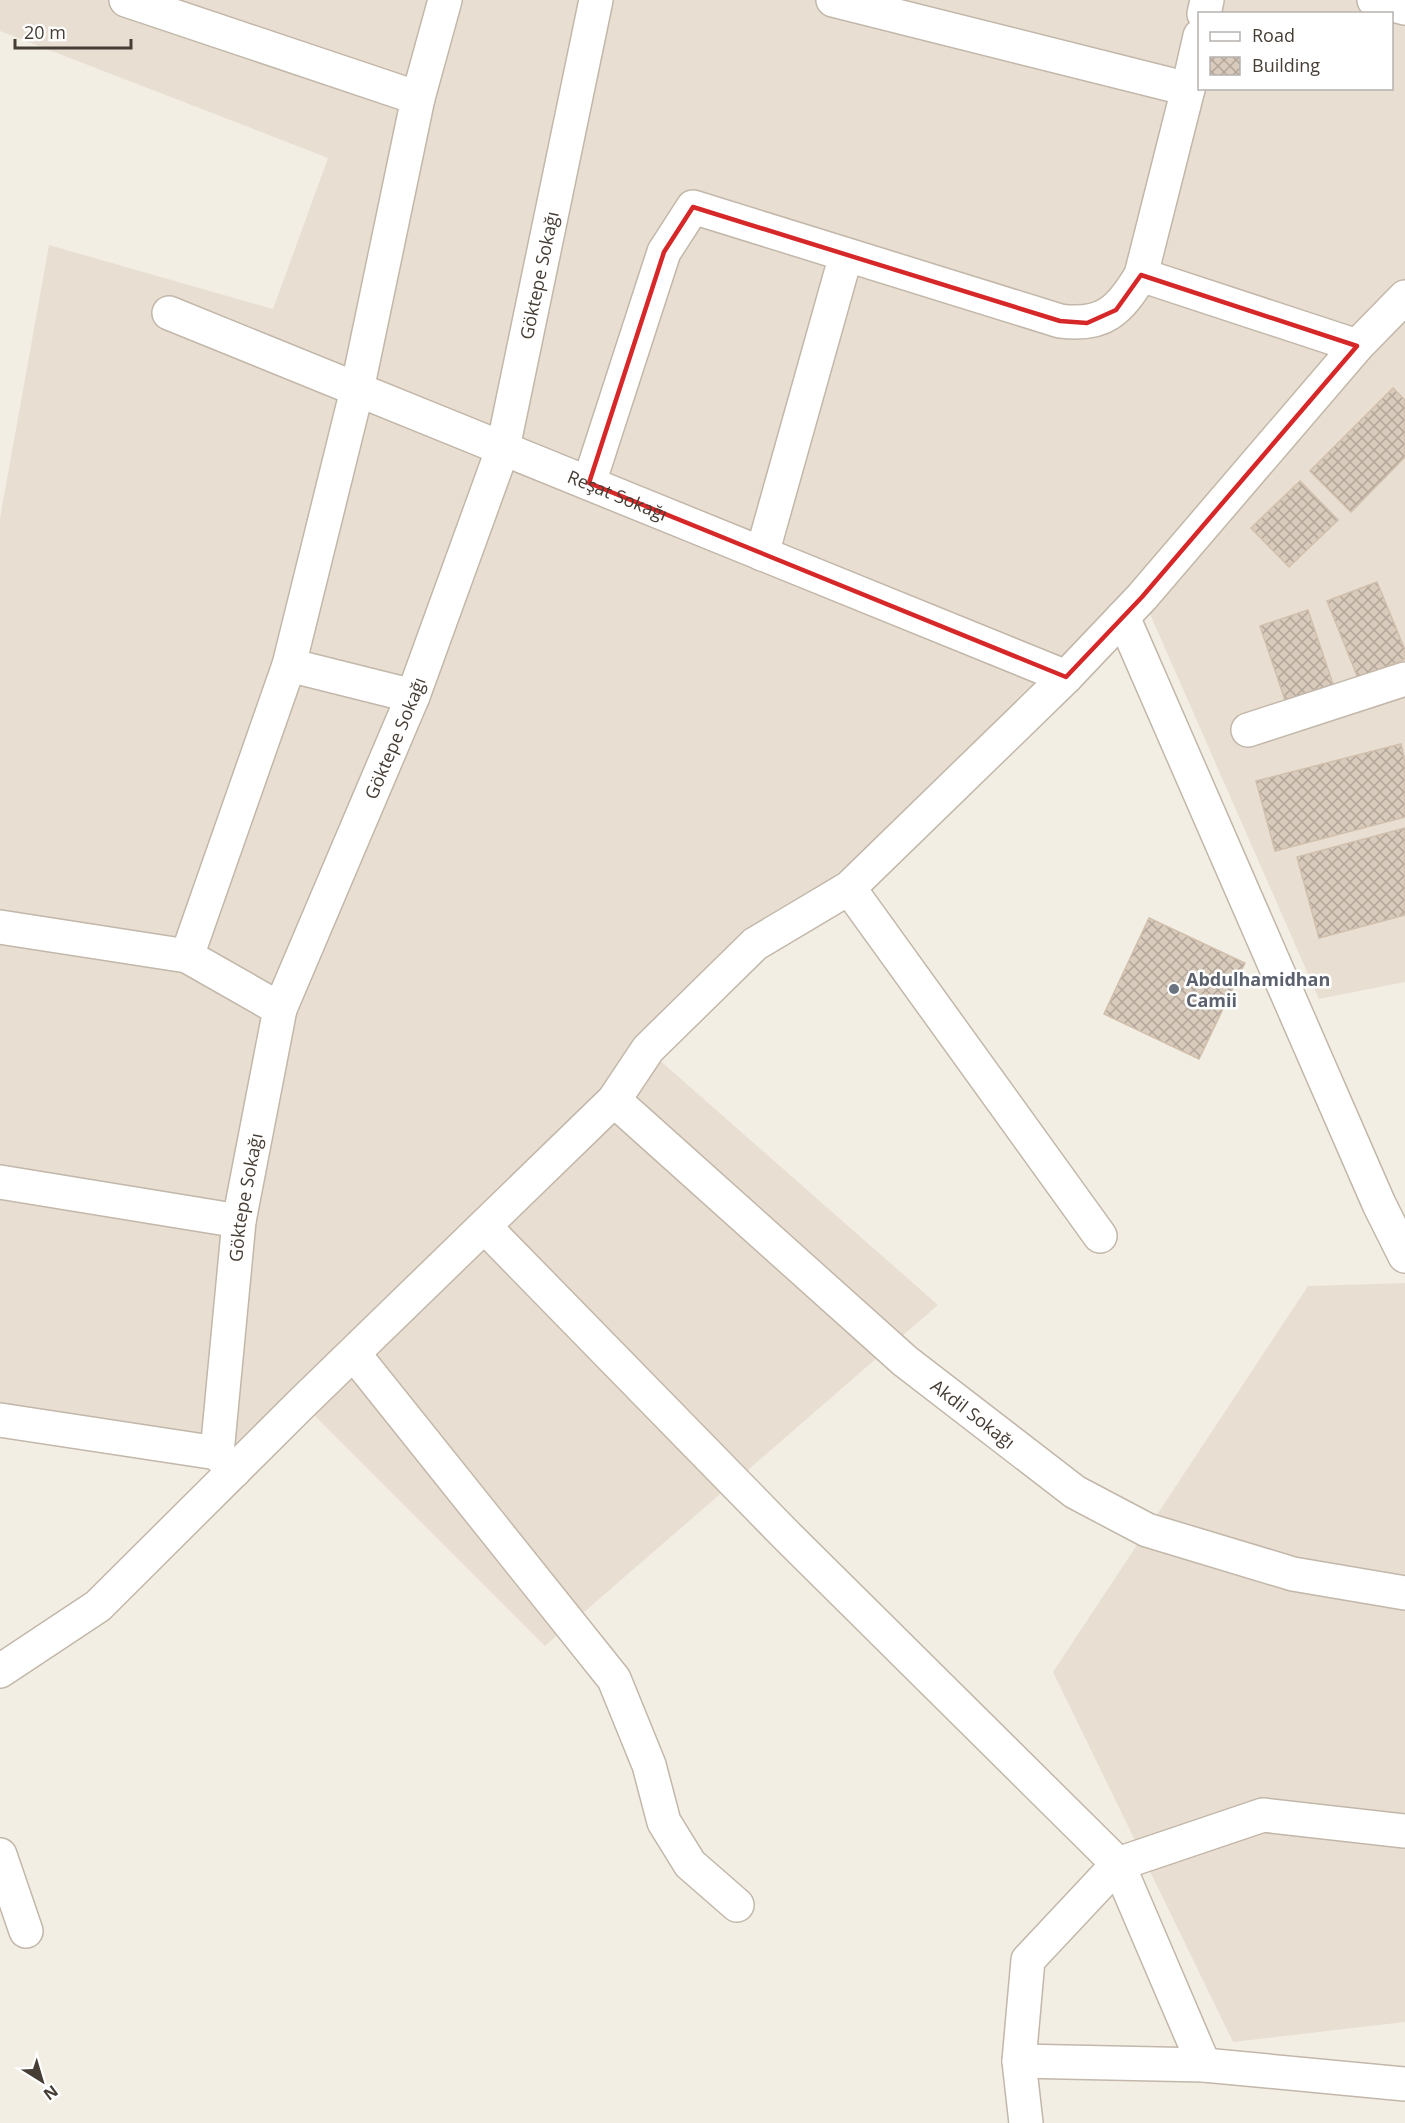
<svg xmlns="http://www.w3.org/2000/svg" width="1405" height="2123" font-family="'Open Sans',sans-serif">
<defs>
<pattern id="building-cross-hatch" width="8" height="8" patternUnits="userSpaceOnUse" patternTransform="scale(1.5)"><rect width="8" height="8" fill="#d9cbbc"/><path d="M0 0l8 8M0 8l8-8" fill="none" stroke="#b2a69a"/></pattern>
</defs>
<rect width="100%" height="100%" fill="#f3eee4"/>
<g fill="#e8dfd2" fill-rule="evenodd">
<path d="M 0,0 L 1405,0 L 1405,982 L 1319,999 L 1143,598 L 1066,677 L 755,944 L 648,1050 L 938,1305 L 545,1646 L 302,1403 L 234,1471 L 0,1429 L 0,518 L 49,245 L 273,309 L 328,158 L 0,31 ZM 1200,14 L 1392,14 L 1392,88 L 1200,88 Z"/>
<path d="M 1405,1283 L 1405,2022 L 1233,2042 L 1053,1672 L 1308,1286 Z"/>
</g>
<g fill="url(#building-cross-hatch)" stroke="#d1bfac" stroke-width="1.5">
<path d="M 1393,388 L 1405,400 L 1405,457 L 1351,512 L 1310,471 Z"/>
<path d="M 1300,481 L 1338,520 L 1289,567 L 1251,528 Z"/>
<path d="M 1377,582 L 1405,650 L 1405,659 L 1358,678 L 1327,601 Z"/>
<path d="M 1308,610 L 1333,684 L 1285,700 L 1260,626 Z"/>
<path d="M 1401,744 L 1405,761 L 1405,817 L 1275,851 L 1256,781 Z"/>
<path d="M 1405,828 L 1405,915 L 1319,938 L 1297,857 Z"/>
<path d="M 1149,918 L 1245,963 L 1199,1059 L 1104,1014 Z"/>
</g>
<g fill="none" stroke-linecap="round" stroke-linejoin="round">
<g stroke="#c2b7a9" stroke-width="36">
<g id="minor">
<path d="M 126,0 L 418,98"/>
<path d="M 833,0 L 1188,89 L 1200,36"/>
<path d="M 1374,0 L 1405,8"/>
<path d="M 1204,14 L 1207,0"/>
<path d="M 1141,275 L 1357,346"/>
<path id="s1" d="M 169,313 L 1066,677"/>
<path d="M 589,483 L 664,252 L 693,207 L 1060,321 C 1104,327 1120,310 1141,275 L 1188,89"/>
<path d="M 762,554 L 846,255"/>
<path d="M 1123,617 L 1379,1204 L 1405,1256"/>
<path d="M 289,665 L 413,696"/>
<path d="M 1248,730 L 1405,679"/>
<path d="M 849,888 L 1100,1236"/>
<path d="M 0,927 L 187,956 L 280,1009"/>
<path d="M 187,956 L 289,665 L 357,390 L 418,98 L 445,0"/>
<path id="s2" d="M 614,1100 L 905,1361 L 1075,1492 L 1147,1530 L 1293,1574 L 1405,1593"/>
<path d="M 0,1182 L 239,1221"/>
<path d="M 485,1227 L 787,1536 L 1118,1864 L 1204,2065"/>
<path d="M 354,1354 L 614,1679 L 649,1765 L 664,1822 L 690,1864 L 737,1905"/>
<path d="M 0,1420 L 217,1453"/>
<path id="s3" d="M 234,1471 L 217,1453 L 239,1221 L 280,1009 L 413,696 L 503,448 L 596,0"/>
<path d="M 0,1671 L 98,1606 L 302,1403 L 614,1100 L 648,1049 L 755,944 L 849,888 L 1066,677 L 1142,597 L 1357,346 L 1405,297"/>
<path d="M 0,1855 L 26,1931"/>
<path d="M 1019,2061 L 1204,2065 L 1405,2084"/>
<path d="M 1026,2123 L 1019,2061 L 1028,1960 L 1118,1864 L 1263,1815 L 1405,1831"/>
</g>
</g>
<use href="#minor" stroke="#fff" stroke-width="33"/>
</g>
<path fill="none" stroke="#d62828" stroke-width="4.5" stroke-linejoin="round" d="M 693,207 L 1060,321 L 1087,323 L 1116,310 L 1141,275 L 1357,346 L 1142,597 L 1066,677 L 589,483 L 664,252 Z"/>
<circle fill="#6b7280" stroke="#fff" stroke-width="2" cx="1174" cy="989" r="6"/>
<g text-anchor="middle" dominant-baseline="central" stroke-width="5" stroke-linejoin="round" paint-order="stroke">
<g font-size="18" fill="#463d34" stroke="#fff">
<text stroke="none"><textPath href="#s3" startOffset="1254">Göktepe Sokağı</textPath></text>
<text stroke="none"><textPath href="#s1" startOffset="484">Reşat Sokağı</textPath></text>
<text stroke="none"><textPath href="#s3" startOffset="768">Göktepe Sokağı</textPath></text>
<text stroke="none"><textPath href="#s3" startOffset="282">Göktepe Sokağı</textPath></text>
<text stroke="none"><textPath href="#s2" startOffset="477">Akdil Sokağı</textPath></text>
</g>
<g font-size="18" font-weight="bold" fill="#5b616d" stroke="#fff" text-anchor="start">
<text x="1186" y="979">Abdulhamidhan<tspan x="1186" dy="21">Camii</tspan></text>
</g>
</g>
<rect x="1198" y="12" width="195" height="78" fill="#ffffff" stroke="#b5b1ae" stroke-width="1.5"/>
<rect x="1210" y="32" width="30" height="9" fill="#ffffff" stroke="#b5b1ae" stroke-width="1.5"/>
<text x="1252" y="42" font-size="18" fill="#463d34">Road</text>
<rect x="1210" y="57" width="30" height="18" fill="url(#building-cross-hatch)" stroke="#b5b1ae" stroke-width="1.5"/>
<text x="1252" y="72" font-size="18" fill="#463d34">Building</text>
<g transform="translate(42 2081) rotate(143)" stroke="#ffffff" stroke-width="4.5" paint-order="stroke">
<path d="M0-4.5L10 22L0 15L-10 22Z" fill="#463d34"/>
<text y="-9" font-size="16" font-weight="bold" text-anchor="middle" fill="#463d34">N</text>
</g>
<path d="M15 39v9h116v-9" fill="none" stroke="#463d34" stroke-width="3"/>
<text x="24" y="39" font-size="18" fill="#463d34" stroke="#ffffff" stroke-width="4.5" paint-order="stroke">20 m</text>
</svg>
